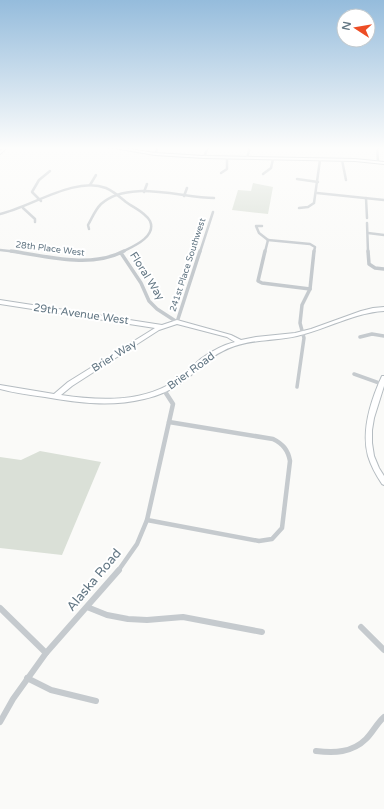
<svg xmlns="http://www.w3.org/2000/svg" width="384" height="809" font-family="'Varela Round',sans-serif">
<rect width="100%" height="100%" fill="#fafaf8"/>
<g fill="#dae0d7">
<path d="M 253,183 L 273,187 L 268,214 L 232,210 L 238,190 L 251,191 Z"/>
<path d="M 40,451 L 101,462 L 62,555 L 0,548 L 0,457 L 21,460 Z"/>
</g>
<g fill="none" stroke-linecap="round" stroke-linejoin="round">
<g stroke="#b5bcc1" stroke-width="2">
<g id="secondary">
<path d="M 4,147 L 8,147 L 0,154 L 0,151 Z"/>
<path d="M 108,147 L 118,147 L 155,153 L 204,156 L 355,159 L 384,162 L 384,164 L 355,161 L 204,158 L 155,155 Z"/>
<path d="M 0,300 L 162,325 L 177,320 L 231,335 L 241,340 L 256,337 L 295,333 L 311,329 L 361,311 L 373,308 L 384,307 L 384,311 C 353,313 327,329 297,336 C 272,342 248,338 223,351 C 208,358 198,370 185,380 C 174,389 158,396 144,399 C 111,407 78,403 45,397 C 30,395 15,393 0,389 L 0,385 L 54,394 L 68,382 L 155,328 L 0,304 ZM 177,324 L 227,337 L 235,342 C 223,345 212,351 202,358 C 194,364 188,372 179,378 C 146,403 100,401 61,395 L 72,386 L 159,330 Z"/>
<path d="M 382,376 L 384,376 L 384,386 L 374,418 L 372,430 L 372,443 L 374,456 L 379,468 L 384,476 L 384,485 L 382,484 C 376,475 371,466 368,456 C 361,430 371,400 382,376 Z"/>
</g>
</g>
<g stroke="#c5cace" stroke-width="2.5">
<path d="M 377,147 L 378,162"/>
<path d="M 155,154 L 158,147"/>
<path d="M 204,157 L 208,147"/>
<path d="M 247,158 L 250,147"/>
<path d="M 342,160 L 346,180"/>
<path d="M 221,173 L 227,169 L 227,158"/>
<path d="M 263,174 L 271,168 L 273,159"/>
<path d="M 297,179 L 318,182"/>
<path d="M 90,185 L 96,175"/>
<path d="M 144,192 L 147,184"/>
<path d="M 317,193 L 384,200"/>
<path d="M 184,196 L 187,188"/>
<path d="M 366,198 L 367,218"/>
<path d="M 41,201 L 32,192 L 39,180 L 50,171"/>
<path d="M 23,208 L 35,219 L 35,222"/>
<path d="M 299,208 L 308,207 L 314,203 L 320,160"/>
<path d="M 0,214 C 31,207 75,176 106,188 C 113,191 120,197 126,202 C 134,208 145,212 150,221 C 157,237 132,247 122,252"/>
<path d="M 367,223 L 368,252"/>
<path d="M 262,226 L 256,226 L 259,233 L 268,240"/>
<path d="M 89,229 L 88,225 C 92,218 95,210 101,204 C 129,179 181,198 214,198"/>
<path d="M 368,233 L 384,235"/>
<path d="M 268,240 L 310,244 L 315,247 L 314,252"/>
<path d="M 0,250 L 18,252"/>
<path d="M 200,252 L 213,212"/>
<path d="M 265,252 L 268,240"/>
</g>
<g stroke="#c5cace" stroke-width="3.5">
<path d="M 11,251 C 46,256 91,269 124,251"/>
<path d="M 265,251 L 258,281 L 262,283 L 310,289"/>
<path d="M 368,251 L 369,264 L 375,268 L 384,269"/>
<path d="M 121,253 L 141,283 L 149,301 L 157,309 L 177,322 L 200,251"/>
<path d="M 360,337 L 372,334 L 384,336"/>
<path d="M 354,374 L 382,384"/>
<path d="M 297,387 L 304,338 L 300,323 L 302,305 L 310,289 L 314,251"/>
</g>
<g stroke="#c5cace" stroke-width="4.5">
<path d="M 147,520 L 259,541 L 272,539 L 282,528 L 290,461 C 288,450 283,444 273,439 L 169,422"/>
<path d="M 118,571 L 137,544 L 147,520 L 173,404 L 164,390"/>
</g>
<g stroke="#c5cace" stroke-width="6">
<path d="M 87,607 L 107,615 L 128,619 L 147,620 L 183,617 L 262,632"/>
<path d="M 0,608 L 46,653"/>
<path d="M 361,627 L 384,650"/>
<path d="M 27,678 L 51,690 L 96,701"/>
<path d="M 0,722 L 13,699 L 46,653 L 119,570"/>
<path d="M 316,751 C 334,753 352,753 366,739 C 373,732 377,723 384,717"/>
</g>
<use href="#secondary" fill="#fff" fill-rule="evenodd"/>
</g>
<linearGradient id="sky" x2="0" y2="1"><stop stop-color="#95bcdc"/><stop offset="0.57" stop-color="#fdfdfc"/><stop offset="1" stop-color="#fdfdfc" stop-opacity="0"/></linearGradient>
<rect width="384" height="260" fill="url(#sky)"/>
<g text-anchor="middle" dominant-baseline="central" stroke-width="4" stroke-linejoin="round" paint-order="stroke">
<g font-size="9" fill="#637784" stroke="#fff">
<text transform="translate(50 249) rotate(7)">28th Place West</text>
<text transform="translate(188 265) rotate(-72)">241st Place Southwest</text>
</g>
<g font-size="11" fill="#637784" stroke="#fff">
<text transform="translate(147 276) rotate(58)">Floral Way</text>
<text transform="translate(81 314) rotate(8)">29th Avenue West</text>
<text transform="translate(114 356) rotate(-32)">Brier Way</text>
<text transform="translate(191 371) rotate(-36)">Brier Road</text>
</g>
<g font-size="13" fill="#637784" stroke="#fff">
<text transform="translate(94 580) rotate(-50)">Alaska Road</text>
</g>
</g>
<g transform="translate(356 28) rotate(282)"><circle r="19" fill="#ffffff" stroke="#c1c9ce"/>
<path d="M0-3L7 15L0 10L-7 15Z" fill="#ed4d25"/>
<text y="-6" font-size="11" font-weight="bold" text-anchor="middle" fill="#637784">N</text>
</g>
</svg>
